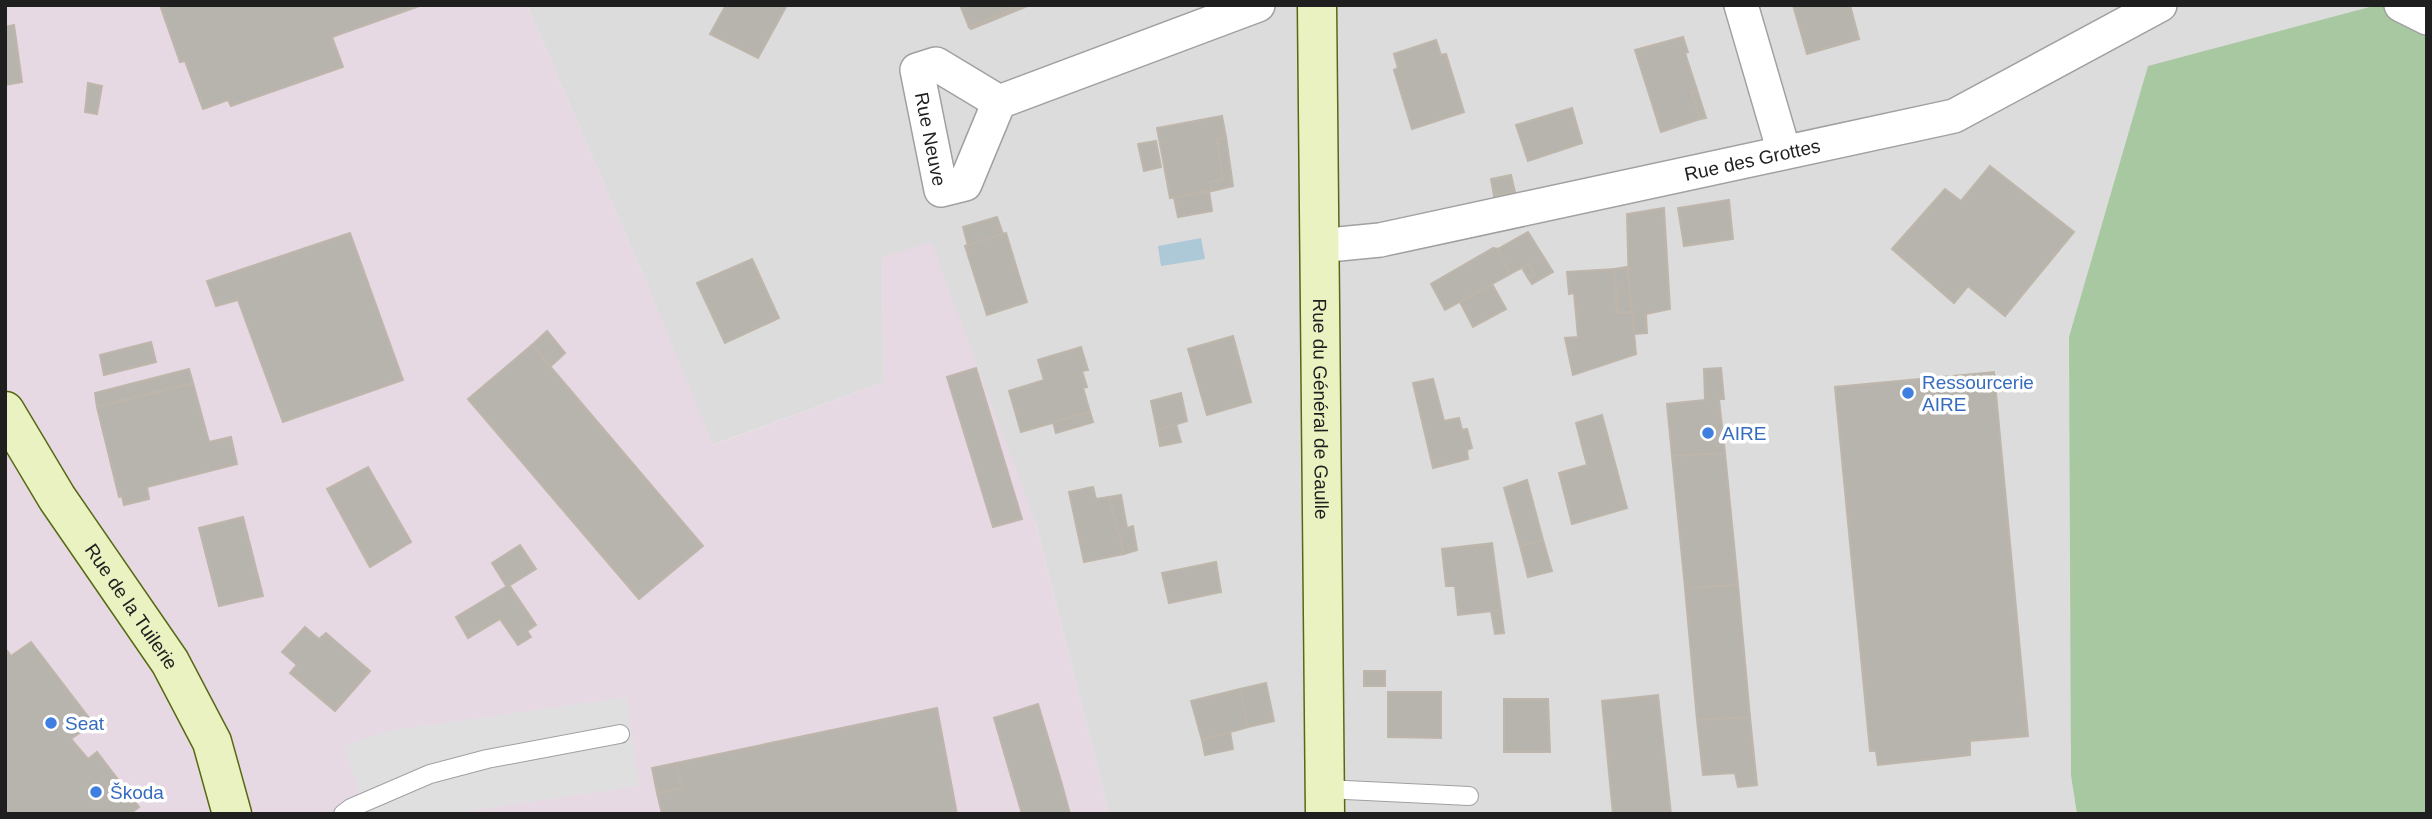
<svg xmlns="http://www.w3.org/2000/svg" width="2432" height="819" font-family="Arial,sans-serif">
<rect width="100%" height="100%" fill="#efede7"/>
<path fill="#dddcdc" d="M 527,5 L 2377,5 L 2148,67 L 2071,776 L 2077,814 L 1109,814 L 1036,524 L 882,258 L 884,382 L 712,445 L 641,270 Z"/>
<path fill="#e7d9e3" d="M 5,5 L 527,5 L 641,270 L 713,445 L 884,382 L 882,258 L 931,242 L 1036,524 L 1109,814 L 5,814 Z"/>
<path fill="#a8c8a1" d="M 2377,5 L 2427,5 L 2427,814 L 2077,814 L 2071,776 L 2069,337 L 2148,66 Z"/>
<path fill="#dfdfdf" d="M 627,697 L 639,786 L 447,814 L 366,814 L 344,746 L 388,731 Z"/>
<path fill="#adc8d6" d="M 1201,238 L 1205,259 L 1161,266 L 1158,246 Z"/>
<g fill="#b7b3ad" stroke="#beb6ab" stroke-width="2">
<path d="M 160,5 L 422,5 L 332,37 L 343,67 L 231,106 L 228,100 L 203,109 L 185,61 L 180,62 Z"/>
<path d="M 726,5 L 787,5 L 758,58 L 710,34 Z"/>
<path d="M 960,5 L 1023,5 L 969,27 Z"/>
<path d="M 1023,5 L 1030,5 L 971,29 L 969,27 Z"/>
<path d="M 1793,5 L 1850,5 L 1859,39 L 1807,54 Z"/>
<path d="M 14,25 L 22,82 L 5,85 L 5,27 Z"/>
<path d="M 1683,37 L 1688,52 L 1685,53 L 1697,90 L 1692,92 L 1700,119 L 1661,132 L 1635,50 Z"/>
<path d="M 1436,40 L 1441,55 L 1446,54 L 1464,112 L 1412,129 L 1394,70 L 1398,68 L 1394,54 Z"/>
<path d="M 88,83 L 102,86 L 97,114 L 85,112 Z"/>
<path d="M 1697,90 L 1706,118 L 1700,119 L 1692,92 Z"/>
<path d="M 1572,108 L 1582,143 L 1528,161 L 1516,125 Z"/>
<path d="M 1222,116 L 1226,137 L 1217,139 L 1223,180 L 1210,182 L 1212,191 L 1170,198 L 1157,128 Z"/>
<path d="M 1226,137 L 1233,186 L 1212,191 L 1210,182 L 1223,180 L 1217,139 Z"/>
<path d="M 1156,141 L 1161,167 L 1144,171 L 1138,144 Z"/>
<path d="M 1990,166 L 2074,232 L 2005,316 L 1968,286 L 1954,303 L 1892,249 L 1945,189 L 1961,201 Z"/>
<path d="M 1511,175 L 1515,192 L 1494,196 L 1491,179 Z"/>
<path d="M 1209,191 L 1212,211 L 1178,217 L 1174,198 Z"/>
<path d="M 1729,200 L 1733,239 L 1684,246 L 1678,208 Z"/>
<path d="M 1664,208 L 1670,309 L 1646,314 L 1647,333 L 1634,334 L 1629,290 L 1627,214 Z"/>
<path d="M 997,217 L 1003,234 L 968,246 L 963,227 Z"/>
<path d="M 1528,232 L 1553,272 L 1532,284 L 1528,278 L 1535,275 L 1529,264 L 1510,274 L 1498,249 Z"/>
<path d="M 350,233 L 403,380 L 283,422 L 238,300 L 216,306 L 207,281 Z"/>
<path d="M 1006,233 L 1027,302 L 987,315 L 965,246 Z"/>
<path d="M 1493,248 L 1498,249 L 1510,274 L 1445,310 L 1431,284 Z"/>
<path d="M 752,259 L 779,318 L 725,343 L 697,283 Z"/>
<path d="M 1529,264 L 1535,275 L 1528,278 L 1522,268 Z"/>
<path d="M 1627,267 L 1632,312 L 1618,312 L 1614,269 Z"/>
<path d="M 1614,269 L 1617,312 L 1632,312 L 1636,354 L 1573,375 L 1565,338 L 1578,337 L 1574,293 L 1569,294 L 1567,272 Z"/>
<path d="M 1492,284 L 1506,309 L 1473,327 L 1460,302 Z"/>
<path d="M 547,331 L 565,353 L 551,366 L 532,345 Z"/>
<path d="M 1233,336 L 1251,402 L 1207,415 L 1188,349 Z"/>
<path d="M 151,342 L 156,362 L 104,375 L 100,355 Z"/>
<path d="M 532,345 L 703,546 L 639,599 L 468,399 Z"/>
<path d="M 1081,347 L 1088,370 L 1082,371 L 1087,387 L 1083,388 L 1090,412 L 1021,432 L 1009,391 L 1044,380 L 1038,360 Z"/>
<path d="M 976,368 L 1022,519 L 993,527 L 947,377 Z"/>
<path d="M 1721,368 L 1724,399 L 1719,399 L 1725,453 L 1672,456 L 1667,404 L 1705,400 L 1704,369 Z"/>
<path d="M 189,369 L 193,383 L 97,407 L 95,393 Z"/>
<path d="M 1994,372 L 2028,736 L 1970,741 L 1970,755 L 1878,765 L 1876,751 L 1870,751 L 1835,387 Z"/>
<path d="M 1433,379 L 1444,421 L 1459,418 L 1462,430 L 1467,429 L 1472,448 L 1467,450 L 1468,459 L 1433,468 L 1413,383 Z"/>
<path d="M 193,383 L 209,442 L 231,437 L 237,464 L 147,487 L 149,499 L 124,505 L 122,496 L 119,497 L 97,407 Z"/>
<path d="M 1181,393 L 1187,421 L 1157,430 L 1151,401 Z"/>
<path d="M 1090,412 L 1093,422 L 1056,433 L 1053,422 Z"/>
<path d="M 1602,415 L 1627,508 L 1572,524 L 1559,473 L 1587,465 L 1576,423 Z"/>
<path d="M 1176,424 L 1181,442 L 1160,446 L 1157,430 Z"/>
<path d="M 1725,453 L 1738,585 L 1685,588 L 1672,456 Z"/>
<path d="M 368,467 L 411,542 L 370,567 L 327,489 Z"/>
<path d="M 1527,480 L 1543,540 L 1520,546 L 1504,488 Z"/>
<path d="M 1093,487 L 1096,499 L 1109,497 L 1124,554 L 1084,562 L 1069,492 Z"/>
<path d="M 1121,495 L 1127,528 L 1133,526 L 1137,550 L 1124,554 L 1109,497 Z"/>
<path d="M 243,517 L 263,596 L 219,606 L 199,528 Z"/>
<path d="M 1543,540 L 1552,571 L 1528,577 L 1520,546 Z"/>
<path d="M 1492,543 L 1501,610 L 1458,615 L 1455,586 L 1446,586 L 1442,549 Z"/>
<path d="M 520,545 L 536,569 L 507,587 L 492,563 Z"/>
<path d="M 1216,562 L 1221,592 L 1169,603 L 1162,573 Z"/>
<path d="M 509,585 L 536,625 L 527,631 L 531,637 L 518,645 L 500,619 L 468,638 L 456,617 Z"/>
<path d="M 1738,585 L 1750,717 L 1697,720 L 1685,588 Z"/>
<path d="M 1501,610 L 1504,633 L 1495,634 L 1491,611 Z"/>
<path d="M 305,627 L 319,639 L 326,633 L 370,671 L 335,711 L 290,673 L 297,665 L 282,652 Z"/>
<path d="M 31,642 L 93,723 L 71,739 L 88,759 L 97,752 L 139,807 L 130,814 L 5,814 L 5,648 L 11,656 Z"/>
<rect x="1364" y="671" width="21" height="15"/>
<path d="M 1266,683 L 1274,721 L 1248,727 L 1240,689 Z"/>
<path d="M 1240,689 L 1248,727 L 1202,740 L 1191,701 Z"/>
<path d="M 1388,692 L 1441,692 L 1441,738 L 1388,737 Z"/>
<path d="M 1658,695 L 1671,814 L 1613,814 L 1602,701 Z"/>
<path d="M 1504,699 L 1548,699 L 1550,752 L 1504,752 Z"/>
<path d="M 1038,704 L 1061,781 L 1070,814 L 1022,814 L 994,718 Z"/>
<path d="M 937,708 L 957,814 L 662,814 L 657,793 L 682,788 L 676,763 Z"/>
<path d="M 1750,717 L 1757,785 L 1738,787 L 1735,773 L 1703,775 L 1697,720 Z"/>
<path d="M 1230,732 L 1233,749 L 1205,755 L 1202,740 Z"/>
<path d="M 676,763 L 682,788 L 657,793 L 652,768 Z"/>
</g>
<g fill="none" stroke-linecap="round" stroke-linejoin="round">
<g stroke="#a0a0a0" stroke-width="20">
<g id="lane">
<path d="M 1325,789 L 1469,796"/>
<path d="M 343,814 L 351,808 L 430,774 L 487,759 L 620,734"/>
</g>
</g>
<g stroke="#a0a0a0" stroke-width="36">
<g id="street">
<path d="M 1741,5 L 1784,152"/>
<path d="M 2401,5 L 2427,18"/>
<path id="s1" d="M 999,102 L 936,64 L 917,70 L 941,190 L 965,184 L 999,102 L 1258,5"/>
<path id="s2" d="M 1318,246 L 1380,240 L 1954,116 L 2160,5"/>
</g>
</g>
<g stroke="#566913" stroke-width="41">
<g id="secondary">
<path id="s3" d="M 1317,5 L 1325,814"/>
<path id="s4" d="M 5,411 L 57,498 L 170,662 L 212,742 L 232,814"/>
</g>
</g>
<use href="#lane" stroke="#fff" stroke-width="18"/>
<use href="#street" stroke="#fff" stroke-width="33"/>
<use href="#secondary" stroke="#eaf2c2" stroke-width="38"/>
</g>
<g fill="#3f7fe0" stroke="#fff" stroke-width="2.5">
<circle cx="1908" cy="393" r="7"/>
<circle cx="1708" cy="433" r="7"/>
<circle cx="51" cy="723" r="7"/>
<circle cx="96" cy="792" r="7"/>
</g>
<g text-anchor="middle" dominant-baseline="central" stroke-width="7" stroke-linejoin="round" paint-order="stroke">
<g font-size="19" fill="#1f1f1f" stroke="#fff">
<text stroke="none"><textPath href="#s1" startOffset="164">Rue Neuve</textPath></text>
<text stroke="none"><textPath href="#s2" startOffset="443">Rue des Grottes</textPath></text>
<text stroke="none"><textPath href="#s3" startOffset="404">Rue du Général de Gaulle</textPath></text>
<text stroke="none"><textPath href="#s4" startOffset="233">Rue de la Tuilerie</textPath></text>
</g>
<g font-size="19" fill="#366cbe" stroke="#fff" text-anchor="start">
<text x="1922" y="382">Ressourcerie<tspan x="1922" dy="22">AIRE</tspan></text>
<text x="1722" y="433">AIRE</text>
<text x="65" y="723">Seat</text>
<text x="110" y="792">Škoda</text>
</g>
</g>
<rect width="2432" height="819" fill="none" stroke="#1f1f1f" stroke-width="14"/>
</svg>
